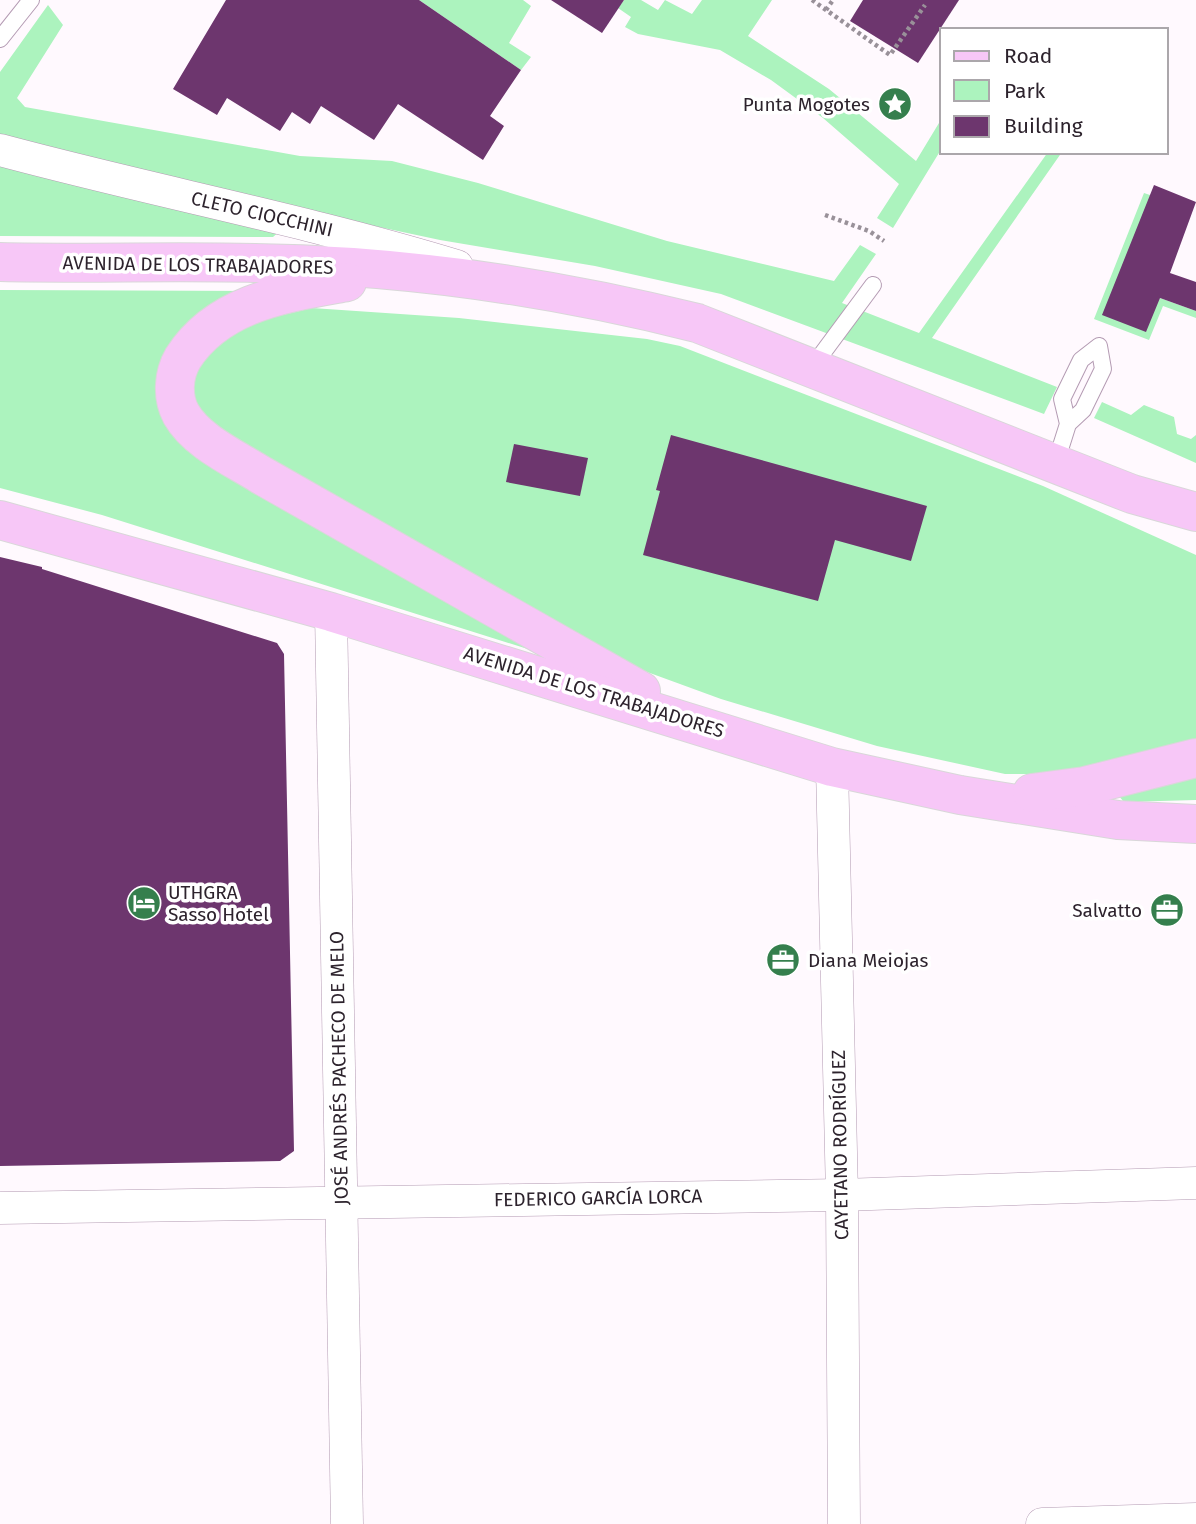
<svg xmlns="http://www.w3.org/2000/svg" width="1196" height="1524" font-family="'Fira Sans',sans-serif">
<rect width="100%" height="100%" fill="#fff9fe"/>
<g fill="#acf3be">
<path d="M 419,0 L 523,0 L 531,6 L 509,43 L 531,57 L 521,70 Z"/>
<path d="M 624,0 L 641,0 L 658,10 L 665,0 L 692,14 L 702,0 L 772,0 L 748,36 L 829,89 L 916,161 L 942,118 L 942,148 L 893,228 L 877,218 L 899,184 L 823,118 L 771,80 L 720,50 L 638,34 L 625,27 L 631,17 L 618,8 Z"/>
<path d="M 48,5 L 63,25 L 17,98 L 25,107 L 300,156 L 392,161 L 478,183 L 667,241 L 834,281 L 860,245 L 876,254 L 842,303 L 919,333 L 1048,152 L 1062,152 L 932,338 L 1057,387 L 1044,414 L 721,294 L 595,266 L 440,240 L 257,201 L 0,139 L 0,72 Z"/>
<path d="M 0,161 L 280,231 L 273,237 L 0,236 Z"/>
<path d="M 1144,193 L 1150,195 L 1160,298 L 1196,311 L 1196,318 L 1163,306 L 1149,340 L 1094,319 Z"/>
<path d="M 0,290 L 255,291 L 162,387 L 534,651 L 102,515 L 0,488 Z"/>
<path d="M 312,308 L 459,318 L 647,339 L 680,346 L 1043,486 L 1196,555 L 1196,743 L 1076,774 L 1005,774 L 877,746 L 721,699 L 628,665 L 227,437 L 195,411 L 193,363 L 223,329 Z"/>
<path d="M 1102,402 L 1131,415 L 1144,405 L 1174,417 L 1177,434 L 1191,439 L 1196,435 L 1196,463 L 1094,418 Z"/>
<path d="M 1196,772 L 1196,800 L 1124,802 L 1118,795 Z"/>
</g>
<g fill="#6d366e">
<path d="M 226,0 L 419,0 L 521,70 L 490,116 L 504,126 L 483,160 L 398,104 L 374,140 L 321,106 L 310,124 L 292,112 L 280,131 L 227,98 L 217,115 L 173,89 Z"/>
<path d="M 551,0 L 624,0 L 602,33 Z"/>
<path d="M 863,0 L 959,0 L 918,63 L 850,21 Z"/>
<path d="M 1154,185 L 1196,202 L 1170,273 L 1196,282 L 1196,311 L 1160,298 L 1146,332 L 1102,315 Z"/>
<path d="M 671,435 L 927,506 L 911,561 L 835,540 L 818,601 L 643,555 L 660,491 L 656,490 Z"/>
<path d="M 514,444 L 588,458 L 580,496 L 506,482 Z"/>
<path d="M 0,557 L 42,567 L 42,569 L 277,643 L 284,654 L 294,1151 L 280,1161 L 0,1166 Z"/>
</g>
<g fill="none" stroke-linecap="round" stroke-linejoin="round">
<g stroke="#b49bb3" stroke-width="18">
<g id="lane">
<path d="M 0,39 L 31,0"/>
<path d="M 813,366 L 873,285"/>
<path d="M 1056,462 L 1068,424 L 1062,399 L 1081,360 L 1099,346 L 1103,369 L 1083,410 L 1068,424"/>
</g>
</g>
<g stroke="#b49bb3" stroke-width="33">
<g id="street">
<path d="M 0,150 C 152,191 306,220 457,266"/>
<path d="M 331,612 L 347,1524"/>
<path d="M 832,767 L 842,1195 L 844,1524"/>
<path d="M 0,1208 L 842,1195 L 1196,1183"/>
<path d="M 1042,1524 L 1196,1519"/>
</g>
</g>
<g stroke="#d9d7d9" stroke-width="40">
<g id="primary">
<path d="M 0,262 C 85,264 170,261 255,263 C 404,265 553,287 697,323 L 1132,494 L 1196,512"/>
<path d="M 347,282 C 287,293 219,302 183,358 C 173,375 172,397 181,414 C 197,442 236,459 261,475 L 641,691"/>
<path d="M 0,520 L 331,612 L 832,767 L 960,795 L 1118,820 L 1196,824"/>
<path d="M 1032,793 L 1085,786 L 1196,758"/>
</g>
</g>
<g stroke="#999199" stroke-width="4.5" stroke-dasharray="3.5 3.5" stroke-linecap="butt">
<path d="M 812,0 L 890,55 L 925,5"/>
<path d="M 826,10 L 833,0"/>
<path d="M 825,215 L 869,231 L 884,241"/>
</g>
<use href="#lane" stroke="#fff" stroke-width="16"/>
<use href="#street" stroke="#fff" stroke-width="32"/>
<use href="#primary" stroke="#f7c7f7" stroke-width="38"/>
</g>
<defs>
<g id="sight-disc" transform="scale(1.75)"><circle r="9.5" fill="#357f4d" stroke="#fff"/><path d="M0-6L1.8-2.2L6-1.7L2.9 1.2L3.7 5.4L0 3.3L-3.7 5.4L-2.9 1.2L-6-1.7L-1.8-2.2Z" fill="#fff"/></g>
<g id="hotel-disc" transform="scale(1.75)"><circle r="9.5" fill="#357f4d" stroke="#fff"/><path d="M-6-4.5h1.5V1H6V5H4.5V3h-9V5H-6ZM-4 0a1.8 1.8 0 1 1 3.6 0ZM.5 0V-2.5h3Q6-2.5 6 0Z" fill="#fff"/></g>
<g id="office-disc" transform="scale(1.75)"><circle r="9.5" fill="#357f4d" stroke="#fff"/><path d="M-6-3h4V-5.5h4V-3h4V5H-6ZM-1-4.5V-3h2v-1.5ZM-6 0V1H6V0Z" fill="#fff"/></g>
</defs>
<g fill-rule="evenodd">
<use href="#sight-disc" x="895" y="104"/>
<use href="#hotel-disc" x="144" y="903"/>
<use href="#office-disc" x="1167" y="910"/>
<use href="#office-disc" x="783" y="960"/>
</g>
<g text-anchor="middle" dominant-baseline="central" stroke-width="7" stroke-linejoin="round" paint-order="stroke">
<g font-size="19" fill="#2d232d" stroke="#fff" text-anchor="end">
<text x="870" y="104">Punta Mogotes</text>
<text x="168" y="892" text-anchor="start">UTHGRA<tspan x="168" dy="22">Sasso Hotel</tspan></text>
<text x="1142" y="910">Salvatto</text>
<text x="808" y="960" text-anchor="start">Diana Meiojas</text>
</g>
<g font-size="19" fill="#2d232d" stroke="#fff">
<text transform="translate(262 214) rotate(13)">CLETO CIOCCHINI</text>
<text transform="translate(198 265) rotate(1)">AVENIDA DE LOS TRABAJADORES</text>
<text transform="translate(594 692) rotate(17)">AVENIDA DE LOS TRABAJADORES</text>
<text transform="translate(339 1068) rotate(-91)">JOSÉ ANDRÉS PACHECO DE MELO</text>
<text transform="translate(840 1145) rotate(-91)">CAYETANO RODRÍGUEZ</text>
<text transform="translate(598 1198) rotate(-1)">FEDERICO GARCÍA LORCA</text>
</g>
</g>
<rect x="940" y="28" width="228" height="126" fill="#ffffff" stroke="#aba7ab" stroke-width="2"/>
<rect x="954" y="51" width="35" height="10" fill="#f7c7f7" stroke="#aba7ab" stroke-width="2"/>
<text x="1004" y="63" font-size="21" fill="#2d232d">Road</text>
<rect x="954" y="80" width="35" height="21" fill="#acf3be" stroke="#aba7ab" stroke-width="2"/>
<text x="1004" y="98" font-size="21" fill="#2d232d">Park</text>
<rect x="954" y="116" width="35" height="21" fill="#6d366e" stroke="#aba7ab" stroke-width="2"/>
<text x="1004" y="133" font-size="21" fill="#2d232d">Building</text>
</svg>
